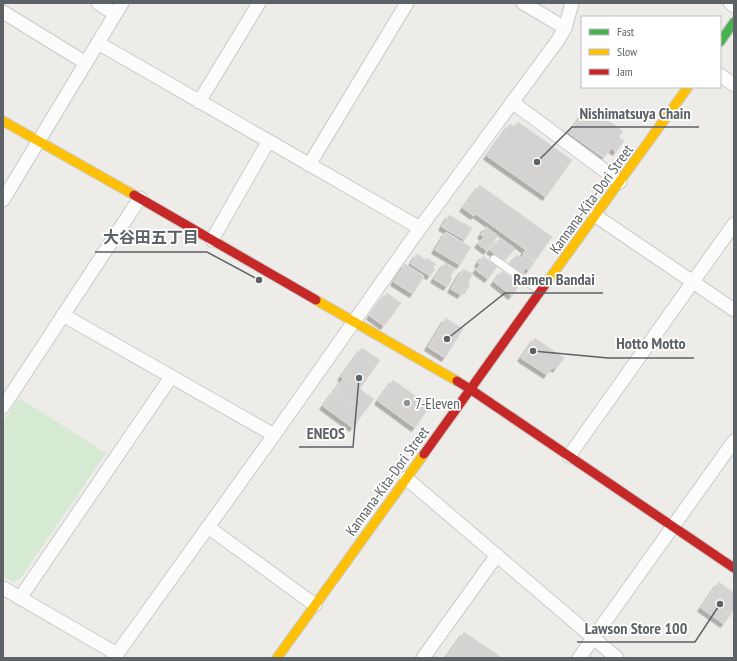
<svg xmlns="http://www.w3.org/2000/svg" width="737" height="661" font-family="'PT Sans Narrow','Noto Sans JP',sans-serif">
<defs>
<filter id="shadow"><feDropShadow dx="-3.5" dy="3.5" stdDeviation="0" flood-color="#0004"/></filter>
</defs>
<rect width="100%" height="100%" fill="#edece8"/>
<path fill="#d6ead3" d="M 19,398 L 106,453 L 20,579 L 13,582 L 3,576 L 3,422 Z"/>
<g fill="#d4d3d1" stroke="#dcdbd7" filter="url(#shadow)">
<path d="M 588,106 L 623,131 L 619,137 L 624,141 L 616,152 L 611,148 L 604,158 L 569,133 Z"/>
<path d="M 518,122 L 572,160 L 546,197 L 487,156 L 510,124 L 515,128 Z"/>
<path d="M 480,185 L 552,237 L 535,261 L 523,253 L 526,250 L 476,214 L 474,216 L 463,208 Z"/>
<path d="M 449,215 L 472,228 L 465,240 L 442,227 Z"/>
<path d="M 486,227 L 498,236 L 487,251 L 478,244 L 484,237 L 481,235 Z"/>
<path d="M 446,232 L 471,247 L 460,265 L 435,250 Z"/>
<path d="M 500,238 L 515,249 L 504,261 L 490,250 Z"/>
<path d="M 417,254 L 426,260 L 427,258 L 436,264 L 433,268 L 435,269 L 430,276 L 411,264 Z"/>
<path d="M 524,254 L 535,262 L 529,270 L 526,268 L 522,273 L 510,264 L 517,255 L 521,258 Z"/>
<path d="M 483,256 L 497,267 L 488,279 L 476,270 L 480,265 L 478,263 Z"/>
<path d="M 445,263 L 455,269 L 450,277 L 452,279 L 447,287 L 434,279 Z"/>
<path d="M 405,264 L 424,276 L 413,294 L 394,282 Z"/>
<path d="M 463,269 L 473,274 L 468,282 L 470,284 L 467,290 L 465,289 L 461,295 L 451,289 Z"/>
<path d="M 502,271 L 520,284 L 512,296 L 494,282 Z"/>
<path d="M 387,293 L 401,303 L 384,326 L 370,316 Z"/>
<path d="M 446,318 L 463,329 L 445,358 L 428,347 Z"/>
<path d="M 535,338 L 564,358 L 556,369 L 554,367 L 553,369 L 552,368 L 547,375 L 521,358 Z"/>
<path d="M 362,348 L 380,360 L 359,390 L 341,377 Z"/>
<path d="M 344,378 L 374,399 L 365,411 L 335,390 Z"/>
<path d="M 393,380 L 430,406 L 415,428 L 378,401 Z"/>
<path d="M 334,391 L 364,412 L 353,428 L 323,406 Z"/>
<path d="M 719,582 L 734,593 L 734,609 L 724,624 L 701,608 Z"/>
<path d="M 464,632 L 502,658 L 446,658 Z"/>
</g>
<g fill="none" stroke-linecap="round" stroke-linejoin="round">
<g stroke="#cacaca" stroke-width="9">
<path id="lane" d="M 494,259 L 540,291"/>
</g>
<g stroke="#cacaca" stroke-width="15">
<g id="street">
<path d="M 98,3 L 115,14"/>
<path d="M 523,3 L 565,28"/>
<path d="M 730,3 L 734,6"/>
<path d="M 3,12 L 86,63"/>
<path d="M 98,43 L 420,228"/>
<path d="M 720,75 L 734,85"/>
<path d="M 199,102 L 259,3"/>
<path d="M 512,102 L 620,182"/>
<path d="M 309,165 L 407,3"/>
<path d="M 3,200 L 122,3"/>
<path d="M 596,216 L 734,310"/>
<path d="M 212,240 L 268,142"/>
<path d="M 63,315 L 274,435"/>
<path d="M 3,407 L 140,198"/>
<path d="M 569,456 L 734,224"/>
<path d="M 406,478 L 617,658"/>
<path d="M 208,527 L 315,605"/>
<path d="M 3,588 L 117,654"/>
<path d="M 20,598 L 171,377"/>
<path d="M 114,658 L 274,435 L 420,228 L 558,40 L 565,28 L 572,3"/>
<path d="M 423,658 L 497,555"/>
<path d="M 579,658 L 734,441"/>
</g>
</g>
<g stroke="#cacaca" stroke-width="11">
<path id="fast" d="M 720,42 L 734,22"/>
</g>
<g stroke="#cacaca" stroke-width="11">
<g id="slow">
<path d="M 3,121 L 134,195"/>
<path d="M 547,282 L 688,87"/>
<path d="M 316,300 L 457,381"/>
<path d="M 277,658 L 424,454"/>
</g>
</g>
<g stroke="#cacaca" stroke-width="11">
<g id="jam">
<path d="M 134,195 L 316,300"/>
<path d="M 457,381 L 470,389 L 734,568"/>
<path d="M 424,454 L 547,282"/>
</g>
</g>
<use href="#lane" stroke="#fcfcfc" stroke-width="7"/>
<use href="#street" stroke="#fcfcfc" stroke-width="13"/>
<use href="#fast" stroke="#4caf50" stroke-width="9"/>
<use href="#slow" stroke="#ffc107" stroke-width="9"/>
<use href="#jam" stroke="#c62828" stroke-width="9"/>
</g>
<circle fill="#8f9294" stroke="#fff" stroke-width="1.5" cx="407" cy="403" r="4"/>
<g text-anchor="middle" dominant-baseline="central" stroke-width="3.5" stroke-linejoin="round" paint-order="stroke">
<g font-size="15" fill="#5d6266" stroke="#fff">
<text transform="translate(591 199) rotate(-54)">Kannana-Kita-Dori Street</text>
<text transform="translate(387 481) rotate(-54)">Kannana-Kita-Dori Street</text>
</g>
<g font-size="15" fill="#5d6266" stroke="#fff" text-anchor="start">
<text x="415" y="403">7-Eleven</text>
</g>
</g>
<path fill="none" stroke="#5d6266" stroke-width="1.5" d="M537 162L572 127H699M259 280L207 252H95M447 339L505 293H603M533 351L608 358H694M359 378L353 447H299M720 604L695 642H577"/>
<g fill="#5d6266" stroke="#fff" stroke-width="1.5">
<circle cx="537" cy="162" r="4"/>
<circle cx="259" cy="280" r="4"/>
<circle cx="447" cy="339" r="4"/>
<circle cx="533" cy="351" r="4"/>
<circle cx="359" cy="378" r="4"/>
<circle cx="720" cy="604" r="4"/>
</g>
<g font-size="16" text-anchor="middle" font-weight="bold" fill="#5d6266" stroke="#fff" stroke-width="3.5" stroke-linejoin="round" paint-order="stroke">
<text x="635" y="119">Nishimatsuya Chain</text>
<text x="151" y="243">大谷田五丁目</text>
<text x="554" y="285">Ramen Bandai</text>
<text x="651" y="349">Hotto Motto</text>
<text x="326" y="439">ENEOS</text>
<text x="636" y="634">Lawson Store 100</text>
</g>
<rect width="737" height="661" fill="none" stroke="#5d6266" stroke-width="8"/>
<rect x="581" y="16" width="140" height="72" fill="#ffffff" stroke="#bec0c2"/>
<rect x="589" y="29" width="20" height="6" fill="#4caf50" stroke="#bec0c2"/>
<text x="617" y="36" font-size="12" fill="#5d6266">Fast</text>
<rect x="589" y="49" width="20" height="6" fill="#ffc107" stroke="#bec0c2"/>
<text x="617" y="56" font-size="12" fill="#5d6266">Slow</text>
<rect x="589" y="69" width="20" height="6" fill="#c62828" stroke="#bec0c2"/>
<text x="617" y="76" font-size="12" fill="#5d6266">Jam</text>
</svg>
